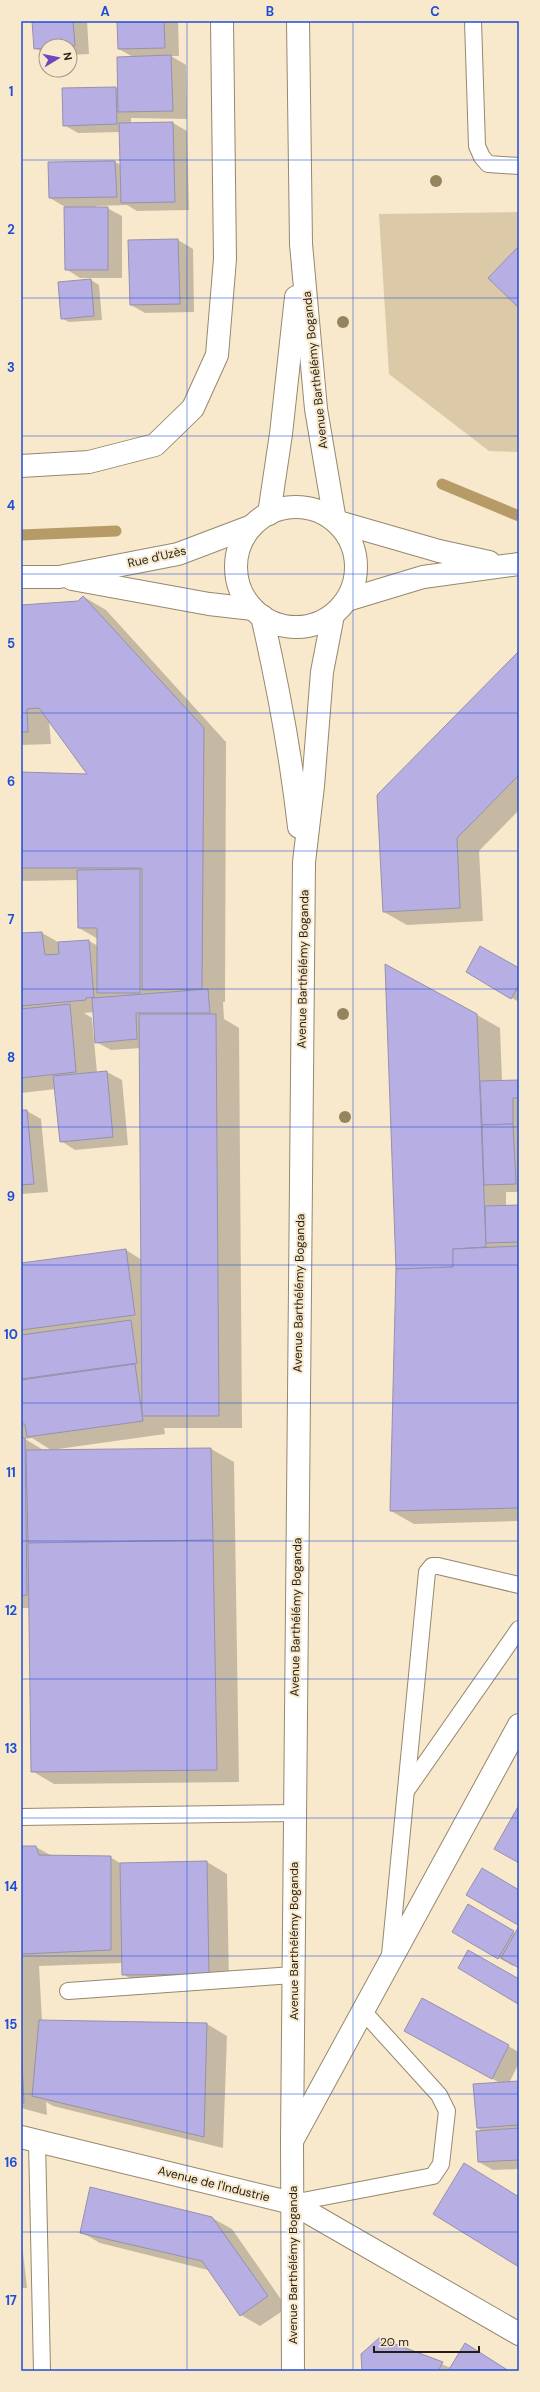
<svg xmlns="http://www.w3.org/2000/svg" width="540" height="2392" font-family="'DM Sans',sans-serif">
<rect width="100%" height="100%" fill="#f8e8cc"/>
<path fill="#dcc9a7" d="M 519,212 L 519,452 L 489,451 L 389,374 L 379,214 Z"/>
<g fill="#0003">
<path d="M 33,21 L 87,21 L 89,54 L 70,55 L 70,46 L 46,46 L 46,55 L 35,48 Z"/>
<path d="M 118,21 L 178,21 L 179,56 L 171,56 L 186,65 L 187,119 L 131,118 L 131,123 L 173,123 L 187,131 L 189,210 L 137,211 L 127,205 L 96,206 L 96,208 L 107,208 L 122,216 L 122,278 L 80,278 L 66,269 L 65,207 L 50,198 L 49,163 L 115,162 L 121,165 L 121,132 L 78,133 L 64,125 L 116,88 L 118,90 L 133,57 L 119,49 Z"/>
<path d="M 178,240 L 193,249 L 194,312 L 145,313 L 131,305 Z"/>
<path d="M 91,280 L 99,285 L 102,320 L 69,322 L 61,318 L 59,283 Z"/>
<path d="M 84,597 L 106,610 L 226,742 L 225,1002 L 223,1002 L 224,1019 L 239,1028 L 242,1428 L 164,1428 L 165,1434 L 51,1450 L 32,1438 L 25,1439 L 45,1451 L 211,1449 L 234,1462 L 239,1782 L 54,1784 L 32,1771 L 29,1608 L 21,1608 L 21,1264 L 126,1250 L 142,1260 L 141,1048 L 111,1050 L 96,1042 L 94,1012 L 84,1013 L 92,1018 L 97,1073 L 107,1072 L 122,1080 L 128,1145 L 75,1150 L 61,1141 L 56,1089 L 21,1093 L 21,934 L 42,933 L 60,943 L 89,941 L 98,946 L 98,939 L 79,928 L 78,880 L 21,881 L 21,773 L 89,775 L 49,721 L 51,744 L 21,745 L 21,606 L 78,602 Z"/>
<path d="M 519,652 L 519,810 L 479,851 L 483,921 L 407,925 L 384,912 Z"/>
<path d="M 519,970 L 519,1002 L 467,972 Z"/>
<path d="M 477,1015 L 500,1028 L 502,1081 L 519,1081 L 519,1192 L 506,1192 L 506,1207 L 519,1206 L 519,1521 L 414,1524 L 391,1511 Z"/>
<path d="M 21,1111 L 27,1111 L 41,1119 L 48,1192 L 21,1194 Z"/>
<path d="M 21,1847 L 36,1847 L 52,1856 L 110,1857 L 122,1864 L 207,1862 L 227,1874 L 229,1984 L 143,1986 L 123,1974 L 123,1963 L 39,1966 L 42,2021 L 207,2024 L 227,2036 L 223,2148 L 53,2106 L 46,2102 L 47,2115 L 21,2108 Z"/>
<path d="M 482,1869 L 519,1891 L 519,1925 L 468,1895 Z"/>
<path d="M 468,1906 L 516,1934 L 519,1928 L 519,1967 L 514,1964 L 513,1966 L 453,1932 Z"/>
<path d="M 469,1951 L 519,1981 L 519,2003 L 459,1968 Z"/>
<path d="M 423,1999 L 519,2052 L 519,2063 L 509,2083 L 519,2082 L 519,2169 L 493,2170 L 479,2162 L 485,2132 L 477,2128 L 500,2083 L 420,2039 Z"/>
<path d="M 212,2218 L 232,2229 L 287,2308 L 260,2326 L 241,2315 L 208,2270 L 100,2243 L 81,2232 Z"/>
<path d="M 21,2235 L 27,2288 L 21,2288 Z"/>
<path d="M 380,2339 L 451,2368 L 466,2344 L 509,2371 L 363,2371 Z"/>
</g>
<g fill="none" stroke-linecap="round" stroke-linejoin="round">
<g stroke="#b79b67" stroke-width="11">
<path d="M 442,484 L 519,516"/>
<path d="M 21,535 L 116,531"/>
</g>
</g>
<g fill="#b7aee4" stroke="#9591ac">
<path d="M 32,21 L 73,21 L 75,46 L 46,46 L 46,48 L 34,49 Z"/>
<path d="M 117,21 L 164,21 L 165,48 L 118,49 Z"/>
<path d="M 171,55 L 173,111 L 118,112 L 117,57 Z"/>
<path d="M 116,87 L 117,124 L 63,126 L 62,88 Z"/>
<path d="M 173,122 L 175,202 L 121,203 L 119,123 Z"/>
<path d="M 115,161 L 117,197 L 49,198 L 48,162 Z"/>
<path d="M 64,207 L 108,207 L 108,270 L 65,270 Z"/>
<path d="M 178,239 L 180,304 L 130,305 L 128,240 Z"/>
<path d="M 519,246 L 519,308 L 488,278 Z"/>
<path d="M 91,279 L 94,316 L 61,319 L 58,282 Z"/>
<path d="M 83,596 L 204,728 L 202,989 L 142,990 L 142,868 L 21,868 L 21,772 L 87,774 L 39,708 L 27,709 L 28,732 L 21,732 L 21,605 L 78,601 Z"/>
<path d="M 519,651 L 519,775 L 457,838 L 460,908 L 383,912 L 377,795 Z"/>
<path d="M 140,869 L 140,993 L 97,993 L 97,928 L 78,928 L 77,870 Z"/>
<path d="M 42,932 L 45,955 L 59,954 L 58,942 L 89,940 L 94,997 L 86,998 L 86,1000 L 21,1006 L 21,933 Z"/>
<path d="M 480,946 L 519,968 L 519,985 L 511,999 L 466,972 Z"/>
<path d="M 385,964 L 477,1014 L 486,1247 L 453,1249 L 453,1267 L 396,1269 Z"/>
<path d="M 208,989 L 210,1013 L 136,1013 L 137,1039 L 95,1043 L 92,998 Z"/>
<path d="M 70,1004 L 76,1072 L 21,1078 L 21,1009 Z"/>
<path d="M 139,1014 L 216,1014 L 219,1416 L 142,1416 Z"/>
<path d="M 107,1071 L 113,1137 L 60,1142 L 53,1076 Z"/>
<path d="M 519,1080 L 519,1098 L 513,1098 L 513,1124 L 482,1125 L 480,1081 Z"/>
<path d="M 21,1110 L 27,1110 L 34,1184 L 21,1185 Z"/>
<path d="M 513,1124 L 516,1184 L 484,1185 L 482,1125 Z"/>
<path d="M 519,1205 L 519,1242 L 486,1243 L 485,1206 Z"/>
<path d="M 519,1246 L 519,1508 L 390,1511 L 396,1269 L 453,1267 L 453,1249 Z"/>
<path d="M 126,1249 L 135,1315 L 21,1330 L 21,1263 Z"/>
<path d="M 131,1320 L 137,1363 L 21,1379 L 21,1335 Z"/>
<path d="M 135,1364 L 143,1421 L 27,1437 L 25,1424 L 21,1424 L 21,1380 Z"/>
<path d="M 21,1438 L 25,1438 L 27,1595 L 21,1596 Z"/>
<path d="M 211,1448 L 213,1540 L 28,1543 L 26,1450 Z"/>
<path d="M 213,1540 L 217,1770 L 31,1772 L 28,1543 Z"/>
<path d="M 519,1805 L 519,1863 L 494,1849 Z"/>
<path d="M 21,1846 L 36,1846 L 39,1855 L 111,1856 L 111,1950 L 21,1954 Z"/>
<path d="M 207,1861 L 209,1974 L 122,1975 L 120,1863 Z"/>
<path d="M 482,1868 L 519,1890 L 518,1925 L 466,1895 Z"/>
<path d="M 468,1904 L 514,1931 L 498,1959 L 452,1932 Z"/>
<path d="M 519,1926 L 519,1968 L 501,1958 Z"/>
<path d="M 468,1950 L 519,1979 L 518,2004 L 458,1968 Z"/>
<path d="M 422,1998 L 509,2045 L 492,2079 L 404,2031 Z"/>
<path d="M 39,2020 L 207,2023 L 204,2137 L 32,2096 Z"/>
<path d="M 21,2038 L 24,2103 L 21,2102 Z"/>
<path d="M 519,2081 L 519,2125 L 477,2128 L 473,2084 Z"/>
<path d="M 519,2128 L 519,2160 L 478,2162 L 476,2131 Z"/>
<path d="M 464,2163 L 519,2197 L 519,2267 L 433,2214 Z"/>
<path d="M 90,2187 L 212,2217 L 268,2296 L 240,2316 L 202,2261 L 80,2233 Z"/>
<path d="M 379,2338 L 443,2362 L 438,2371 L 362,2371 L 361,2354 Z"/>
<path d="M 465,2343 L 509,2371 L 448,2371 Z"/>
</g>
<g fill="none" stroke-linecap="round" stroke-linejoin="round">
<g stroke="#96886e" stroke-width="18">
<g id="lane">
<path d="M 473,21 L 477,146 L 482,157 L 488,164 L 519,166"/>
<path d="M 406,1791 L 519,1629"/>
<path d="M 21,1817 L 295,1813"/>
<path d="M 390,1955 L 427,1572 L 432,1566 L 438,1566 L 519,1585"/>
<path d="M 68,1991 L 293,1975"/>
<path d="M 37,2141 L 42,2371"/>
<path d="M 292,2203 L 433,2176 L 441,2164 L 447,2111 L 439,2095 L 362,2010"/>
</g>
</g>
<g stroke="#96886e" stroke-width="24">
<g id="street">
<path d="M 21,466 L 89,462 L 155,445 L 193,408 L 217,355 L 225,259 L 222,21"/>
<path d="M 21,2137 L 292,2203 L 519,2334"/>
<path d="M 292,2141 L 519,1725"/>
</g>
</g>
<g stroke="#96886e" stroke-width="24">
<g id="secondary">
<path d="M 335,521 L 439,551 L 489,562"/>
<path d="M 21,577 L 59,577 L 178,554 L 252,526"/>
<path d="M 72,579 L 209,604 L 253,609"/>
<path d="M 347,600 L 423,577 L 519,564"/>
</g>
</g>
<g stroke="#96886e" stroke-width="24">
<g id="primary">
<path d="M 298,21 L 301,244 L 316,409 L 335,521"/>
<circle cx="296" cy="567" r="60"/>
<path d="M 269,514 L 281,434 L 296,297"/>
<path d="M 262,616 C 278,686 291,756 299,827"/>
<path d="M 293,2371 L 292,2141 L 304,862 L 313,786 L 322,672 L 333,615"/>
</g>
</g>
<use href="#lane" stroke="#fff" stroke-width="16"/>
<use href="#street" stroke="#fff" stroke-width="22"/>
<use href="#secondary" stroke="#fff" stroke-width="22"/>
<use href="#primary" stroke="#fff" stroke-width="22"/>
</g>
<g fill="#96845f">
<circle cx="436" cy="181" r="6"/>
<circle cx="343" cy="322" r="6"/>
<circle cx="343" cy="1014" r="6"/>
<circle cx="345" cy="1117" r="6"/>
</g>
<path fill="none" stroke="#1d4ed8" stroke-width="1" stroke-opacity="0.55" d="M 187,21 L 187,2371M 353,21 L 353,2371M 21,160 L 519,160M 21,298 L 519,298M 21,436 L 519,436M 21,574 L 519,574M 21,713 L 519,713M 21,851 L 519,851M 21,989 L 519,989M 21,1127 L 519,1127M 21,1265 L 519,1265M 21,1403 L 519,1403M 21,1541 L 519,1541M 21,1679 L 519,1679M 21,1818 L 519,1818M 21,1956 L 519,1956M 21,2094 L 519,2094M 21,2232 L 519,2232"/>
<g text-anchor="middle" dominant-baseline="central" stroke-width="4" stroke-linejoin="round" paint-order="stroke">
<g font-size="12" fill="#231e13" stroke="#f8e8cc">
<text transform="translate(315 370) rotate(-96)">Avenue Barthélémy Boganda</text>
<text transform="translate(157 557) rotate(-13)">Rue d'Uzès</text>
<text transform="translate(303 969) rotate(-89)">Avenue Barthélémy Boganda</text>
<text transform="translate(299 1293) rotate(-89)">Avenue Barthélémy Boganda</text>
<text transform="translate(296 1617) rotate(-89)">Avenue Barthélémy Boganda</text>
<text transform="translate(294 1941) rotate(-90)">Avenue Barthélémy Boganda</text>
<text transform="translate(214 2184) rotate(14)">Avenue de l'Industrie</text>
<text transform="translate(293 2265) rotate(-90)">Avenue Barthélémy Boganda</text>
</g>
</g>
<rect width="540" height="2392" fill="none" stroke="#f8e8cc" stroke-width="44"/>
<g transform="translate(58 58) rotate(80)"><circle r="19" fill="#f8e8cc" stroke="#a39782"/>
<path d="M0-3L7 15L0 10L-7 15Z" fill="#6b48c1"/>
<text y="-6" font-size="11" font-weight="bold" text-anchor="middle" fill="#231e13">N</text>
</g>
<path d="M374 2346v6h105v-6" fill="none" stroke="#231e13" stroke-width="2"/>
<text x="380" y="2346" font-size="12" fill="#231e13" stroke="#f8e8cc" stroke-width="3" paint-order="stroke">20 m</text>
<rect x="22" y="22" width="496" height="2348" fill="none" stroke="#1d4ed8" stroke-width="1.5"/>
<g font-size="13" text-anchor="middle" font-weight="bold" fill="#1d4ed8">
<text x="105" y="16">A</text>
<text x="270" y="16">B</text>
<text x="435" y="16">C</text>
<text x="11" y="96">1</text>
<text x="11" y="234">2</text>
<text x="11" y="372">3</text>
<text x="11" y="510">4</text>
<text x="11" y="648">5</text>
<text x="11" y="786">6</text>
<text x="11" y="924">7</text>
<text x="11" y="1062">8</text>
<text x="11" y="1201">9</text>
<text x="11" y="1339">10</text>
<text x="11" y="1477">11</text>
<text x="11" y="1615">12</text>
<text x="11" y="1753">13</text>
<text x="11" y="1891">14</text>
<text x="11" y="2029">15</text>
<text x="11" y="2167">16</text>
<text x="11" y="2305">17</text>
</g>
</svg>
